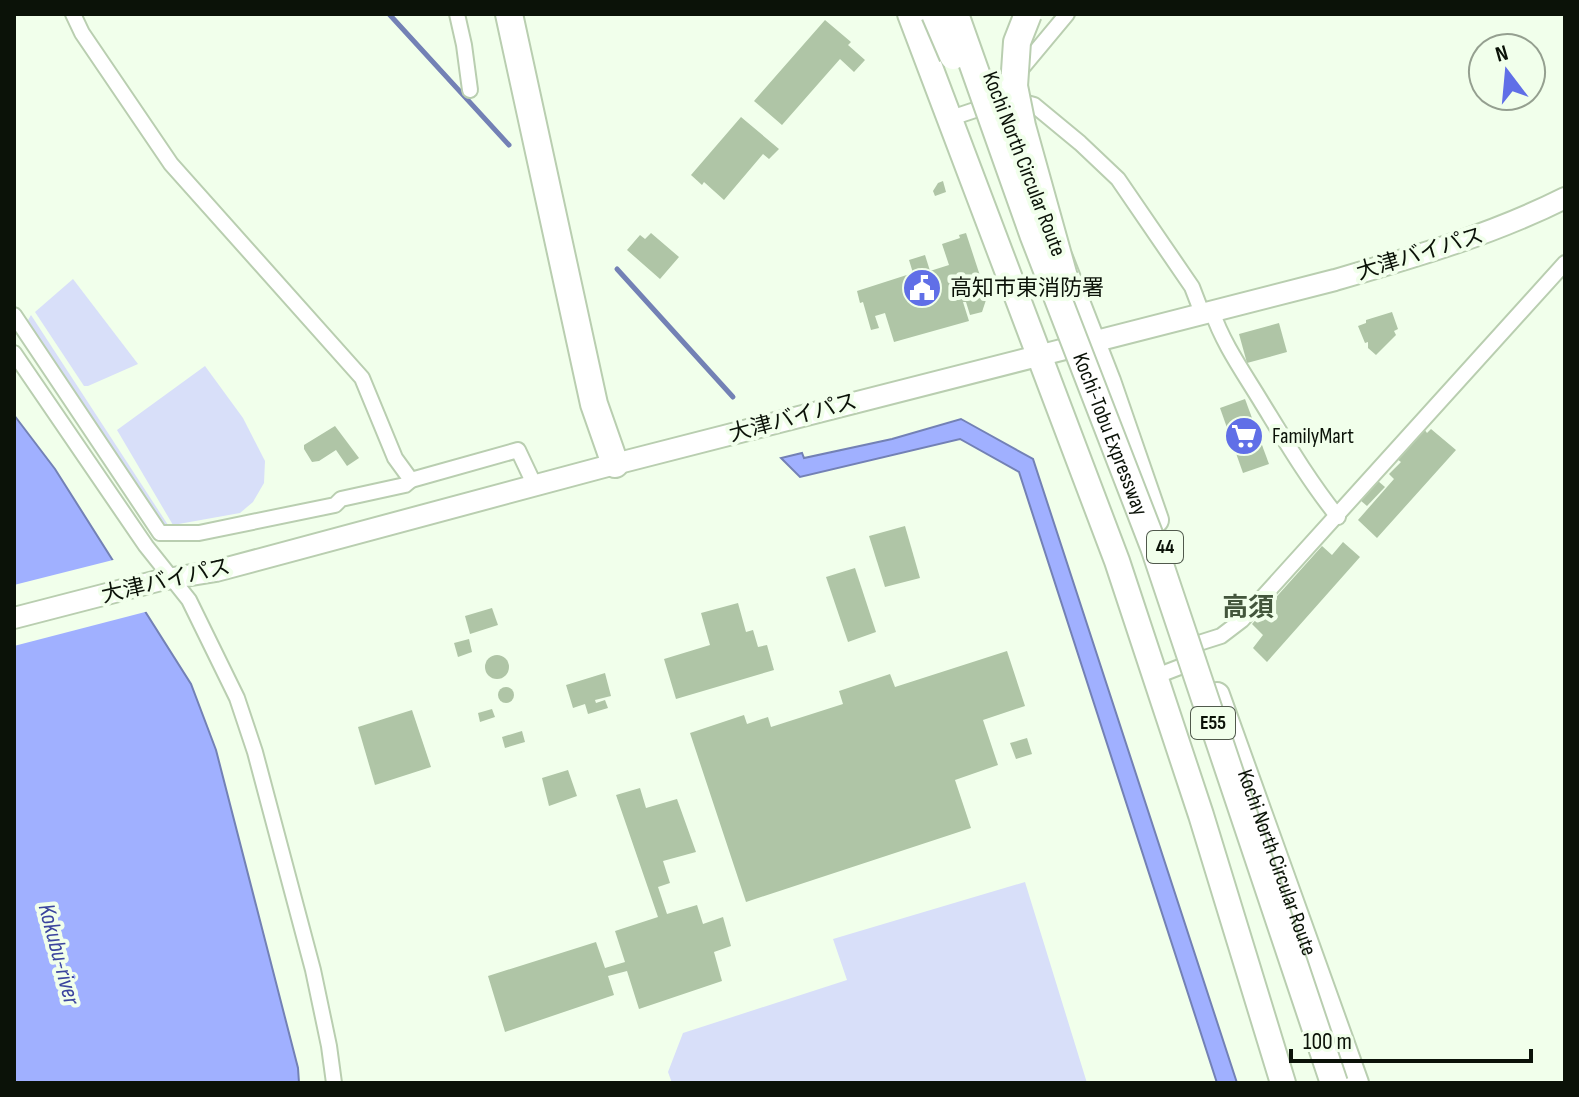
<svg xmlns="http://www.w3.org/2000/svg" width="1579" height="1097" font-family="'Sofia Sans Condensed','Noto Sans JP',sans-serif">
<rect width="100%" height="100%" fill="#f1ffeb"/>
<g fill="#d8dff9">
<path d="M 73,279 L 138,364 L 88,386 L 84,386 L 35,312 Z"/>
<path d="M 31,315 L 168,525 L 163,527 L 63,379 L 28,320 Z"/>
<path d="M 205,366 L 243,418 L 265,461 L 264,483 L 253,502 L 240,513 L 173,525 L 117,430 Z"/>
<path d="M 1025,882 L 1087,1083 L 672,1083 L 668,1072 L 683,1033 L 847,980 L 833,939 Z"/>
</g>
<g fill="#a0b0ff" stroke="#7381b5" stroke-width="2">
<path d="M 14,415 L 55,469 L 191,684 L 216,750 L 298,1068 L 299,1083 L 14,1083 Z"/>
<path d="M 961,419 L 1033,459 L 1237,1083 L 1217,1083 L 1019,472 L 960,439 L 800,477 L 781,458 L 802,453 L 804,458 L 892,439 Z"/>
</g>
<path fill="#f1ffeb" d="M 117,559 L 149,611 L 14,646 L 14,585 Z"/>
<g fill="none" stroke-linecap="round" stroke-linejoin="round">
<g stroke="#7381b5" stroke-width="5">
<path d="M 389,14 L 509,145"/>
<path d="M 617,269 L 733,397"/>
</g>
</g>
<g fill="#afc5a6">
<path d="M 825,20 L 851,42 L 848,45 L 865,60 L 854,72 L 840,59 L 782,125 L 754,101 Z"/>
<path d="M 741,117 L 779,149 L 769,159 L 763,154 L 724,200 L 704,182 L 702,185 L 691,175 Z"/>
<path d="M 943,181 L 946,192 L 935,196 L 933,191 L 938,183 Z"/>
<path d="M 651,233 L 679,257 L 660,279 L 627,250 L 640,235 L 645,239 Z"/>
<path d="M 966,233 L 987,297 L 982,312 L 970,315 L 966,302 L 963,302 L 969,321 L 894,342 L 885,313 L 875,316 L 879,328 L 871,330 L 863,302 L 860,303 L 857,291 L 913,273 L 909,260 L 925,255 L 930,271 L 949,265 L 942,244 L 960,238 L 959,235 Z"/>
<path d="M 1392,312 L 1398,329 L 1394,331 L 1396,335 L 1376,355 L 1368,348 L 1368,342 L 1365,343 L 1358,326 L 1366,323 L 1366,320 Z"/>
<path d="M 1279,323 L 1287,352 L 1247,363 L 1239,334 Z"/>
<path d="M 1245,399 L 1269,464 L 1243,473 L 1220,408 Z"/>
<path d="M 335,426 L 359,458 L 347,466 L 336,450 L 319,461 L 312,462 L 304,449 L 304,445 Z"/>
<path d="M 1424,429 L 1427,433 L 1431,429 L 1456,450 L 1377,538 L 1358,520 L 1394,479 L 1389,474 L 1401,462 L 1397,459 Z"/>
<path d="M 1378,481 L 1385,487 L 1367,506 L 1360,500 Z"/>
<path d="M 905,526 L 920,578 L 885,587 L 869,536 Z"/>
<path d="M 1343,542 L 1360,557 L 1267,662 L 1253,648 L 1263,635 L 1252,624 L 1322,546 L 1332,555 Z"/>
<path d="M 855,568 L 876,632 L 848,642 L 826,577 Z"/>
<path d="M 738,603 L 746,632 L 753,630 L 758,647 L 767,645 L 774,670 L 676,699 L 664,659 L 710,645 L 701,613 Z"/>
<path d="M 492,608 L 498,625 L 470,634 L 465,616 Z"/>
<path d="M 469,639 L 472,652 L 458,657 L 454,643 Z"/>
<path d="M 1007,651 L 1025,706 L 983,720 L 998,765 L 955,780 L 971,828 L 746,902 L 690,733 L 744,715 L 747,724 L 768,717 L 771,727 L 843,704 L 839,691 L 890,674 L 895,687 Z"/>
<circle cx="497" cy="667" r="12"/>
<path d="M 605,673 L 611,696 L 595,700 L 596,703 L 605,700 L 608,708 L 588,714 L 585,704 L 573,708 L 566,685 Z"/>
<circle cx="506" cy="695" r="8"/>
<path d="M 492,709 L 495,717 L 480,722 L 478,713 Z"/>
<path d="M 412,710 L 431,767 L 375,785 L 358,727 Z"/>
<path d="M 522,731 L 525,742 L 505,748 L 502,737 Z"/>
<path d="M 1027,738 L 1032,754 L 1016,759 L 1010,743 Z"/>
<path d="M 568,770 L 577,796 L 549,806 L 542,778 Z"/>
<path d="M 640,788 L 646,808 L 677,799 L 696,852 L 663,861 L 670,883 L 658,887 L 667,914 L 697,905 L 703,924 L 723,917 L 731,946 L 714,952 L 722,981 L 639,1009 L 627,971 L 608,976 L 614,995 L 505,1032 L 488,976 L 596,942 L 605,968 L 625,962 L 615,931 L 658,917 L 616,795 Z"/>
</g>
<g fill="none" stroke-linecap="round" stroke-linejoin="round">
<g stroke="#b9ceb0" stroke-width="18">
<g id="street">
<path d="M 73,14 L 82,33 L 171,164 L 362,378 L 395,458 L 411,480 L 518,450 L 535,486"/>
<path d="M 457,14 L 464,45 L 470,90"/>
<path d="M 1017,74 L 1067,14"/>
<path d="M 1012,99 L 1034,105 L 1080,143 L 1118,179 L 1192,287 L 1202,313"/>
<path d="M 951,118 L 978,109 L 990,99"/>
<path d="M 1212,311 C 1223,344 1244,373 1262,403 C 1286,442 1309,481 1338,517"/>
<path d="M 14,315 L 160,533 L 199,533 L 335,505 L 341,499 L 405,485 L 411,480"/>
<path d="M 14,353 L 146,546 L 189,600 L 237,698 L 255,752 L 313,970 L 329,1046 L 334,1083"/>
<path d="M 1199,643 L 1221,636 L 1242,620 L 1565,263"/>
<path d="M 1154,677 L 1198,660"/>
</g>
</g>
<g stroke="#b9ceb0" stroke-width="24">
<path id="secondary" d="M 14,618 L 161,580 L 216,571 L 615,464 L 1335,280 C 1414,257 1491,235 1565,198"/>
</g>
<g stroke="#b9ceb0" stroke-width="28">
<g id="primary">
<path d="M 910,14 L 1117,561 L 1201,815 L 1283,1083"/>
<path d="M 992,83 L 1020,153"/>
<path d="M 1060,258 L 1108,381 L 1156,520"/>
<path id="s1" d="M 1217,695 L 1356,1083"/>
</g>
</g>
<g stroke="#b9ceb0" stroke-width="30">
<path id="highway" d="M 509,14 L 594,404 L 615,464"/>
</g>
<use href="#street" stroke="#fff" stroke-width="14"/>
<use href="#secondary" stroke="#fff" stroke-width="20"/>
<use href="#primary" stroke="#fff" stroke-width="24"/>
<use href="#highway" stroke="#fff" stroke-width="26"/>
<g stroke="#b9ceb0" stroke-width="30" stroke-linecap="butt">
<g id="highway-bridge">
<path d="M 935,14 L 953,56"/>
<path id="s2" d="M 955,14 L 1033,234 L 1154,547 L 1334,1083"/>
<path d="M 1028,14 L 1017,42 L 1014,86 L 1022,126 L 1064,277"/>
</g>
</g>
<use href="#highway-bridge" stroke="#fff" stroke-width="26"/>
</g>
<defs>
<g id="civic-disc" transform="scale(2)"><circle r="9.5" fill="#606fe7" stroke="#f1ffeb"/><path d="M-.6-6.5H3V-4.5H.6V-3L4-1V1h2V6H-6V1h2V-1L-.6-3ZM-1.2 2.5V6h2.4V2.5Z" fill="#fff"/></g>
<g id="supermarket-disc" transform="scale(2)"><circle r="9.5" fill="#606fe7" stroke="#f1ffeb"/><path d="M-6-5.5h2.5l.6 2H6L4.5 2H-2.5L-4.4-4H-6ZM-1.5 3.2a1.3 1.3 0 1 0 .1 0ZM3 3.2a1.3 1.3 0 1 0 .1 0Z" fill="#fff"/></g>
</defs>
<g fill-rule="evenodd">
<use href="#civic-disc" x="922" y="288"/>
<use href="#supermarket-disc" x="1244" y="436"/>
</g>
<g text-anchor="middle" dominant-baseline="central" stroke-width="8" stroke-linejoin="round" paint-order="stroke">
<g fill="#f1ffeb" stroke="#50594c" stroke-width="2">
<rect x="1147" y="531" width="36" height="32" rx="6"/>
<rect x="1191" y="707" width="44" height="32" rx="6"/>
</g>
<g font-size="20" font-weight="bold" fill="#0b1208">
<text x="1165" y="547">44</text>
<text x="1213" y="723">E55</text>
</g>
<g font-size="22" fill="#0b1208" stroke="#f1ffeb">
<text transform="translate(1024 164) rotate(69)">Kochi North Circular Route</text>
<text transform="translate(1420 254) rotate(-17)">大津バイパス</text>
<text transform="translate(793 418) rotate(-15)">大津バイパス</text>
<text stroke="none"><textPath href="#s2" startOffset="448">Kochi-Tobu Expressway</textPath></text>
<text transform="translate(166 581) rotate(-13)">大津バイパス</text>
<text stroke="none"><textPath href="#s1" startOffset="178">Kochi North Circular Route</textPath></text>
</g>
<g font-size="22" fill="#0b1208" stroke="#f1ffeb" text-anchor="start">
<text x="950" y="288">高知市東消防署</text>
<text x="1272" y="436">FamilyMart</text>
</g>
<g font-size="24" font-style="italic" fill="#3a449d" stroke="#f1ffeb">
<text transform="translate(59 954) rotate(75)">Kokubu-river</text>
</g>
<g font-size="26" font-weight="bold" fill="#43563c" stroke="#f1ffeb">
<text x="1248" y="608">高須</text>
</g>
</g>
<rect width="1579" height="1097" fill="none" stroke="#0b1208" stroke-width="32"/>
<g transform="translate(1507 72) rotate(344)"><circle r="38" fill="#f1ffeb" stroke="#95a090" stroke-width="2"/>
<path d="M0-6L14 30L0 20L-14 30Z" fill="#606fe7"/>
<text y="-12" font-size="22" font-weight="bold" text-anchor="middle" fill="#0b1208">N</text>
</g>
<path d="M1291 1049v12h240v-12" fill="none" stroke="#0b1208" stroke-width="4"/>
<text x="1303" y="1049" font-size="24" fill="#0b1208" stroke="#f1ffeb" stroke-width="6" paint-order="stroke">100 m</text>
</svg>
